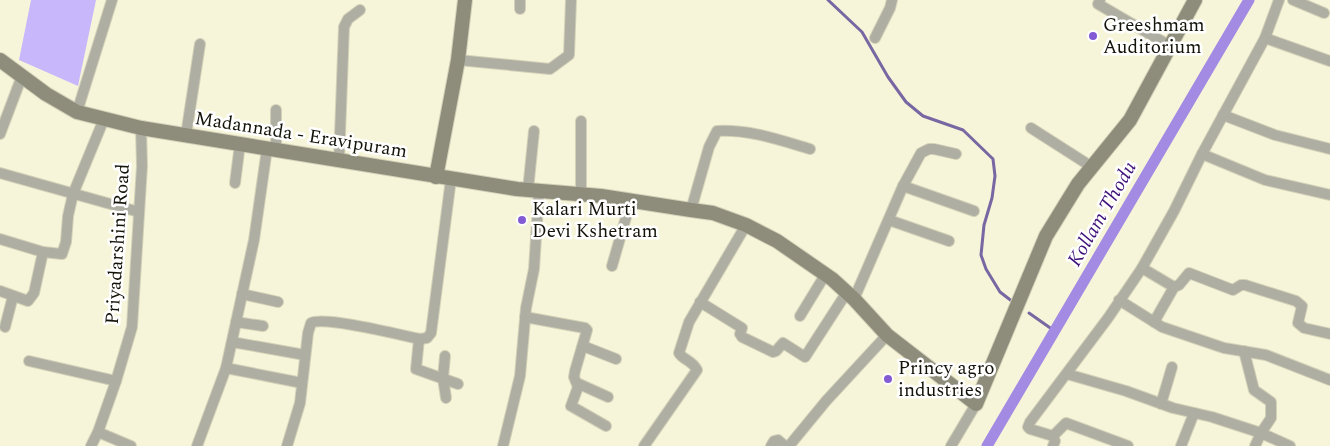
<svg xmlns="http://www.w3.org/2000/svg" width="1330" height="446" font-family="Spectral,serif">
<rect width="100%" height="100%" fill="#f7f5d9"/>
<path fill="#c8b8fb" d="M 31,0 L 96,0 L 78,86 L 19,60 Z"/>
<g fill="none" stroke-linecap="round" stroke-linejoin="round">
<g stroke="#7867a2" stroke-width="3">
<path d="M 828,0 L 862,32 L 888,77 L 906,102 L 923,116 L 963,130 L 993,159 L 995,176 L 992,198 L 984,225 L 981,255 L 986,269 L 1000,292 L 1013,302"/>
<path d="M 1029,313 L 1056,332"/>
</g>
<path stroke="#a38be3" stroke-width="11" d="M 987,446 L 1249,0"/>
<g stroke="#d3d1b8" stroke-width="12">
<g id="street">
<path d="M 520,0 L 520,9"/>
<path d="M 1100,0 L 1098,4 L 1170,46"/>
<path d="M 1293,0 L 1324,13"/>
<path d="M 875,38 L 890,8 L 892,0"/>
<path d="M 1265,38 L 1330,61"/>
<path d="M 458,60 L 550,69 L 569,55 L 571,0"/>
<path d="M 77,112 L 112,0"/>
<path d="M 1223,115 L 1275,135 L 1330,149"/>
<path d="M 1031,128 L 1092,167"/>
<path d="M 0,134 L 22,76"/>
<path d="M 186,135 L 200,44"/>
<path d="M 276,150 L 276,110"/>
<path d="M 1202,154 L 1265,180 L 1330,195"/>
<path d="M 339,161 L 344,27 L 348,19 L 360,10"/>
<path d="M 0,173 L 139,212"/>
<path d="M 235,183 L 240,144"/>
<path d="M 903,186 L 974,211"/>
<path d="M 528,190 L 534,131"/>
<path d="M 581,194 L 581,121"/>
<path d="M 691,210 L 709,147 L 717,131 C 749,129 779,140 810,149"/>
<path d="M 889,220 L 949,241"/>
<path d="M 0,239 L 43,252 L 62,254 L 66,242 L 68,216 L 73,194 L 104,119"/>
<path d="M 612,266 L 631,200"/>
<path d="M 1142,268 L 1174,287 L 1179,285 L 1189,273 L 1233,290 L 1241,285 L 1245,285 L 1296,301 L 1302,306 L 1298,323 L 1304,328 L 1330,334"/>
<path d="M 0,291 L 28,301 L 34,293 L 43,252"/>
<path d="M 242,294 L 278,302"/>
<path d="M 854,299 L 903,186 L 921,153 L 929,149 L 934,149 L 956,154"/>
<path d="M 1119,300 L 1162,327 L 1224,348 L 1266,355 L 1330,380"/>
<path d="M 700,302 L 742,328 L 740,334 L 742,337 L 773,352 L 776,351 L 783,343 L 805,357 L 847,292"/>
<path d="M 800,316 L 825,275"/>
<path d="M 525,317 L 585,328 L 587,330 L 575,371 L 574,377 L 578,387 L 571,406 L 606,426"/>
<path d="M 236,322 L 263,326"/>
<path d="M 1154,322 L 1174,287"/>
<path d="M 5,327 L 13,296"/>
<path d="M 419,339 L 416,369 L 458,384"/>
<path d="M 232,342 L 305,355"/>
<path d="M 583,346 L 616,359"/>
<path d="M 1244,351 L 1254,390 L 1271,402 L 1271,418 L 1261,433 L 1255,446"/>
<path d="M 445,356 L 443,378 L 446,398"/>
<path d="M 29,361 L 116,381"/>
<path d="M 226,368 L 302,383"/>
<path d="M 1067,374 L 1126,391 L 1173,408 L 1212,417 L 1261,433 L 1290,446"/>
<path d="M 577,383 L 608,397"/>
<path d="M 1161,404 L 1172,367"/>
<path d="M 98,432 L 131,446"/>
<path d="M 1053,436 L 1066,423 L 1128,446"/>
<path d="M 91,446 L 98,432 L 116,381 L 132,327 L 142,166 L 141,128"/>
<path d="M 197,446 L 226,368 L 254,240 L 267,149"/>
<path d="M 287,446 L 300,403 L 308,333 L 311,323 C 325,316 400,335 419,339 L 427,338 L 431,333 L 451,179"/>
<path d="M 503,446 L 520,376 L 526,308 L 534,269 L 539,191"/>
<path d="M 644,446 L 697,370 C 692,360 683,360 679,353 L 689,322 L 746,225"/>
<path d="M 771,446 L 774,441 L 778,440 L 785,446"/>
<path d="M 789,446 L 826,401 L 887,335"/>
<path d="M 951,446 L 976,404"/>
<path d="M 1053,446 L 1055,441 L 1053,436 L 1030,429 L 1028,427 L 1030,422 L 1108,318 L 1142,268 L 1174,211 L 1202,154 L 1265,38 L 1279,0"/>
<path d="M 1181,446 L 1194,413"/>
</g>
</g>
<g stroke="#d3d1b8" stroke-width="16">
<g id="secondary">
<path d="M 0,60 L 46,94 L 77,112 L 141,128 L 517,189 L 601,196 L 691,210 L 713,213 L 746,225 L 777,241 L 832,279 L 854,299 L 887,335 L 976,404 L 1046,236 L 1078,184 L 1130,120 L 1195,0"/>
<path d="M 436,177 L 458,60 L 465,0"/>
</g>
</g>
<use href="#street" stroke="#afaea2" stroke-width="10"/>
<use href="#secondary" stroke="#8e8d7b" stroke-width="14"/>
</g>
<g fill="#825ad4" stroke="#fff" stroke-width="2">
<circle cx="1093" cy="36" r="5"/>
<circle cx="522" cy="220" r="5"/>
<circle cx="888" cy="379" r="5"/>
</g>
<g text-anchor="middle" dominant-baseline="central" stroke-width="5" stroke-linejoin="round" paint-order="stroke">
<g font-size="19" fill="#141309" stroke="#fff" text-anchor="start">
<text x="1103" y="25">Greeshmam<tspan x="1103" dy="22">Auditorium</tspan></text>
<text x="532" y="209">Kalari Murti<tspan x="532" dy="22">Devi Kshetram</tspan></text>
<text x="898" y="368">Princy agro<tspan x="898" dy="22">industries</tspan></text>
</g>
<g font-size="19" fill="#141309" stroke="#fff">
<text transform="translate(301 135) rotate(9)">Madannada - Eravipuram</text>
<text transform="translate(118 244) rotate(-86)">Priyadarshini Road</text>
</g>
<g font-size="20" font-style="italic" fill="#3f137a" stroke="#fff">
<text transform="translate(1102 214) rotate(-60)">Kollam Thodu</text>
</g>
</g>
</svg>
